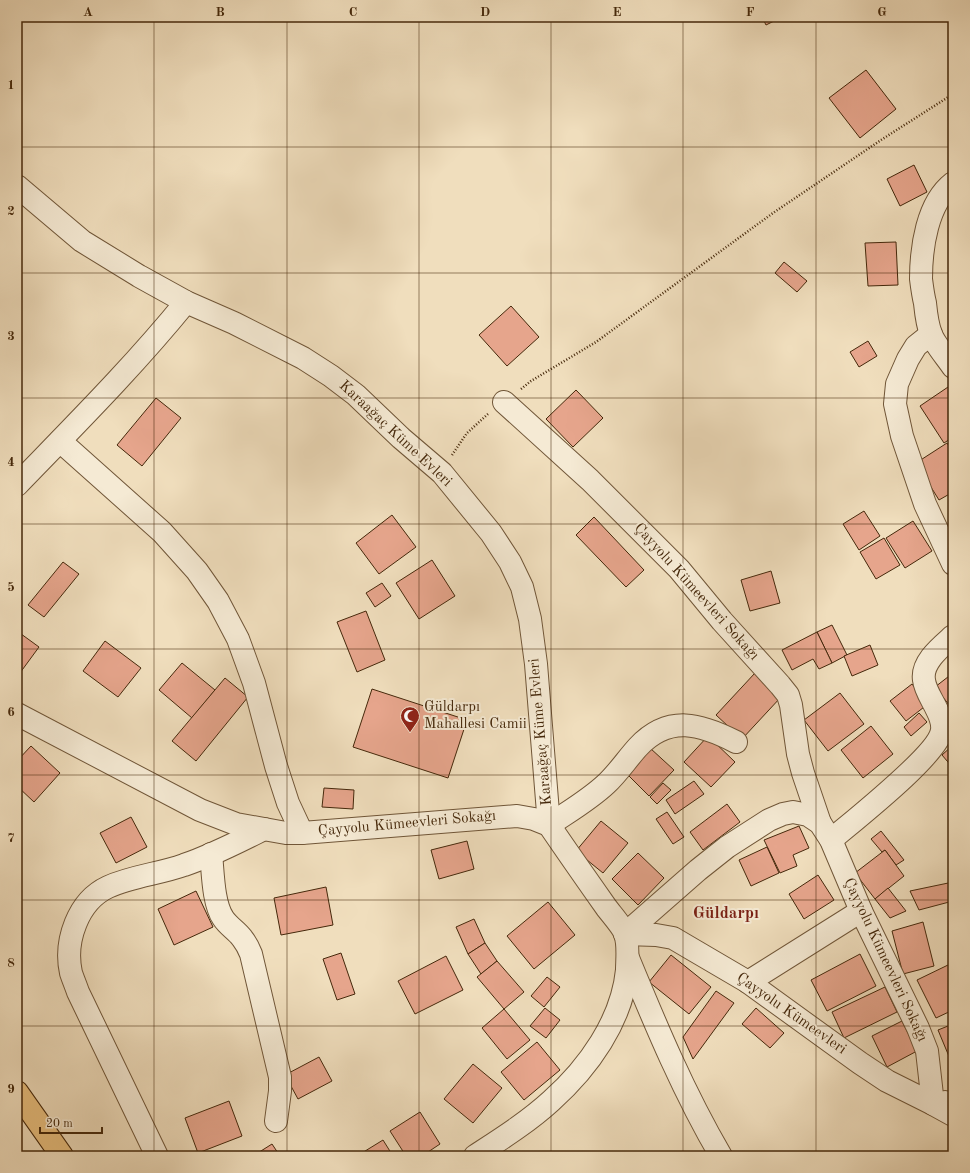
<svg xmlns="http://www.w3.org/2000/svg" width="970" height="1173" font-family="'Old Standard TT',serif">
<rect width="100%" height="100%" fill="#f0debd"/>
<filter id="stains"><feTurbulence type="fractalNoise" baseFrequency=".005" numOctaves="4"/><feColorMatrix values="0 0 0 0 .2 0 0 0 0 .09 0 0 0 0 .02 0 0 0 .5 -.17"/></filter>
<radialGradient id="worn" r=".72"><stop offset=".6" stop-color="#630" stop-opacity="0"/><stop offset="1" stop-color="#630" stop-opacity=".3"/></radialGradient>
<g fill="#e6a58c" stroke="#45280b">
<path d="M 762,17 L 782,17 L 766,25 Z"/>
<path d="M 866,70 L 896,109 L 860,138 L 829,98 Z"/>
<path d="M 914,165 L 927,192 L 900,206 L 887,179 Z"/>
<path d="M 896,242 L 898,285 L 868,286 L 865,243 Z"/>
<path d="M 784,262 L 807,281 L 797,292 L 775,273 Z"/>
<path d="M 511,306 L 539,337 L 507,366 L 479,335 Z"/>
<path d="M 868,341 L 877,356 L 859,367 L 850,352 Z"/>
<path d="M 951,385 L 953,388 L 953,437 L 944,443 L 920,406 Z"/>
<path d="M 576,390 L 603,418 L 573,447 L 546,419 Z"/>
<path d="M 156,398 L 181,418 L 142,466 L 117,445 Z"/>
<path d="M 947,443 L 953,453 L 953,492 L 939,500 L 916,463 Z"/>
<path d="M 864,511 L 880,536 L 859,550 L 843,524 Z"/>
<path d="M 392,515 L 416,547 L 379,574 L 356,543 Z"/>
<path d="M 594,517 L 644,570 L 626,587 L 576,535 Z"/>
<path d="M 913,521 L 932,551 L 905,568 L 886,538 Z"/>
<path d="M 884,538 L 900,565 L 876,579 L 860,552 Z"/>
<path d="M 432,560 L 455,596 L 419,619 L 396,583 Z"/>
<path d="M 63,562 L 79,574 L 44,617 L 28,605 Z"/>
<path d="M 771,571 L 780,603 L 750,611 L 741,580 Z"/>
<path d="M 382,583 L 391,596 L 375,607 L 366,593 Z"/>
<path d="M 366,611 L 385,660 L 357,672 L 337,622 Z"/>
<path d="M 832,625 L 847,655 L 832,663 L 817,632 Z"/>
<path d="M 17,631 L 39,647 L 17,677 Z"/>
<path d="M 817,632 L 832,663 L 819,669 L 813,659 L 792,670 L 782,650 Z"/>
<path d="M 105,641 L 141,668 L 118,697 L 83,671 Z"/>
<path d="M 870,645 L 878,665 L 852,676 L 844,656 Z"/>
<path d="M 182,663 L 215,690 L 192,718 L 159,690 Z"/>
<path d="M 755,673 L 781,697 L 742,739 L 716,715 Z"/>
<path d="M 953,673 L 953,710 L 935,687 Z"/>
<path d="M 225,678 L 248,697 L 196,761 L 172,741 Z"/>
<path d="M 912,684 L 928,704 L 906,721 L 890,701 Z"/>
<path d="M 372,689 L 467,720 L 448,778 L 353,747 Z"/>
<path d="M 840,693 L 864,724 L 828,751 L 804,720 Z"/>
<path d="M 919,713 L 927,722 L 911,736 L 904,727 Z"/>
<path d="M 871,726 L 893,754 L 863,778 L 841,750 Z"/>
<path d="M 708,736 L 735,762 L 711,787 L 684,762 Z"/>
<path d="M 953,745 L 953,768 L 942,755 Z"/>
<path d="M 31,746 L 60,773 L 34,802 L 17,786 L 17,761 Z"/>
<path d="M 650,748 L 674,770 L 649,796 L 626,773 Z"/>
<path d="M 694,781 L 704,794 L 675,814 L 666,800 Z"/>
<path d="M 663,783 L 671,790 L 657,804 L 650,797 Z"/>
<path d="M 324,788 L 354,790 L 353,809 L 322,807 Z"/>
<path d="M 727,804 L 740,822 L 703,850 L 690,832 Z"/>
<path d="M 667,812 L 684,837 L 673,844 L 656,819 Z"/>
<path d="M 131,817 L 147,847 L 116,863 L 100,833 Z"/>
<path d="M 601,821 L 628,843 L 603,873 L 576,851 Z"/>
<path d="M 799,826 L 809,848 L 793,855 L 797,866 L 780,873 L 764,840 Z"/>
<path d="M 881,831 L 904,860 L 896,865 L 885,850 L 882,852 L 871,839 Z"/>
<path d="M 467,841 L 474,869 L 439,879 L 431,850 Z"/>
<path d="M 767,847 L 779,873 L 751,886 L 739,860 Z"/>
<path d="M 885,850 L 904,876 L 875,899 L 855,873 Z"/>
<path d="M 638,853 L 664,878 L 638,905 L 612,879 Z"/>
<path d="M 818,875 L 834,900 L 804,919 L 789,894 Z"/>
<path d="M 953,882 L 953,901 L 919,910 L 910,891 Z"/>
<path d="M 326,887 L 333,925 L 281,935 L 274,898 Z"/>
<path d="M 888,888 L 906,911 L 890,918 L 875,899 Z"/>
<path d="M 196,891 L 213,927 L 174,945 L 158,909 Z"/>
<path d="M 548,902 L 575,935 L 534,969 L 507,936 Z"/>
<path d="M 474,919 L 485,943 L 468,954 L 456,927 Z"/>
<path d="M 923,922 L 934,966 L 903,974 L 892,931 Z"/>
<path d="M 485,943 L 497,961 L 481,974 L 468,954 Z"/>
<path d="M 341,953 L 355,994 L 337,1000 L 323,959 Z"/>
<path d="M 860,954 L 876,986 L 827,1011 L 811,980 Z"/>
<path d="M 671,955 L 711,987 L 689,1014 L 649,982 Z"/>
<path d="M 446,956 L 463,990 L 415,1014 L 398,981 Z"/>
<path d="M 497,961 L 524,992 L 504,1009 L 477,977 Z"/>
<path d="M 948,965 L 953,976 L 953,1010 L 936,1018 L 917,980 Z"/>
<path d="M 547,977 L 560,987 L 544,1007 L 531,996 Z"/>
<path d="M 885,987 L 897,1012 L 844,1038 L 832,1012 Z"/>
<path d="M 716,991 L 734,1003 L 693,1059 L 683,1037 Z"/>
<path d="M 545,1008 L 560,1020 L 546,1038 L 530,1026 Z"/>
<path d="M 756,1008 L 784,1033 L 770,1048 L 742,1024 Z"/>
<path d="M 504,1009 L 530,1040 L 507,1059 L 482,1028 Z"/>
<path d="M 902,1021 L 917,1051 L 887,1067 L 872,1036 Z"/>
<path d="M 953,1024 L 953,1066 L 938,1030 Z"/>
<path d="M 537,1042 L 560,1070 L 524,1100 L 501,1072 Z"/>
<path d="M 319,1057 L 332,1081 L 298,1099 L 285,1075 Z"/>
<path d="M 473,1064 L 502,1088 L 473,1123 L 444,1099 Z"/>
<path d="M 229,1101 L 242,1136 L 198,1153 L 185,1118 Z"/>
<path d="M 420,1112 L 440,1144 L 422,1156 L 406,1156 L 390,1131 Z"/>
<path d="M 383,1140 L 393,1156 L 357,1156 Z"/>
<path d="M 272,1144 L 280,1156 L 253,1156 Z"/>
</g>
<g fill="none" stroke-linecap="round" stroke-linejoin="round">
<g stroke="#705638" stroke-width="24">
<g id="minor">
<path d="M 953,183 C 927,203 921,248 921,279 C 922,287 923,295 925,303 C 926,313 927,324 931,334 C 934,343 947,358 953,367"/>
<path d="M 17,186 L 82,241 L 139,276 L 186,302 L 234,323 L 303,358 L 331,376 L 356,395 L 401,438 L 442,473 L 491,533 L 510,562 L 522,587 L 530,619 L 536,664 L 549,825"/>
<path d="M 931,334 L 916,346 L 908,359 L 897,384 L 895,404 L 902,436 L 925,504 L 953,564"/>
<path d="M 504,402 L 590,480 L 679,569 L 722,621 L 780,685 L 788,695 L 791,705 L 798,754 L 803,773 L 820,823"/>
<path d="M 60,441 L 162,532 L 197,571 L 218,601 L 238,639 L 254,683 L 276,766 L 288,803 L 302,833"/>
<path d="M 17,485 C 75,425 134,366 186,302"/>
<path d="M 17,714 L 200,810 L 236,824 L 286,833 L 302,833 L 517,816 L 534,819 L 549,825 C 568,853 587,880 606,907 C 611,914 623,927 625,934 C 629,944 627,960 627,970 C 622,1021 588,1068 551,1101 C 528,1122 501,1139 475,1156"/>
<path d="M 549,825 C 568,812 589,800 606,784 C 618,773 627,759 638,747 C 669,714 701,724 736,742"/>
<path d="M 831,840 C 852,822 939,754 942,730 C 943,723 940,716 937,710 C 933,701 925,690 924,680 C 921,662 942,646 953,636"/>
<path d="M 211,854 C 213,872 213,903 223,918 C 228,926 237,931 242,938 C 246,943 249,949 251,954 L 280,1077 L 280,1091 L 276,1121"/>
<path d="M 625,934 L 698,870 L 727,847 L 769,820 L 783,814 L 793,812 L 808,815 L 820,823 L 831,840 L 861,911 L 918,1028 L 927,1051 L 933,1104 L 953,1115"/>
<path d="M 625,934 L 656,935 L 673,938 L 690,948 L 748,982 L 860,1063 L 887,1081 L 933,1104 L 945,1102"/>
<path d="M 628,958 C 656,1026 684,1093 721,1156"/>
<path d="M 748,982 L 861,911"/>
<path d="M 157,1156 L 78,992 C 76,986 73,979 71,973 C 64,941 78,901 108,887 C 132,876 159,874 184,865 C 211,856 238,842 264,829"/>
</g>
</g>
<g stroke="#45280b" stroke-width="24">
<path id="major" d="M 17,1092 L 62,1156"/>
</g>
<g stroke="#45280b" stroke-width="2.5" stroke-dasharray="1 2" stroke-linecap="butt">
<path d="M 521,389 L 531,381 L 596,342 L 773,213 L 881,140 L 953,94"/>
<path d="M 452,455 L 467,433 L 488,414"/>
</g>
<use href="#minor" stroke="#f5ead4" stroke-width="22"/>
<use href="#major" stroke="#e8bf7e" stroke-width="22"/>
</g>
<path fill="none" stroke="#45280b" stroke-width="1" stroke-opacity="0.55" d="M 154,17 L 154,1156M 287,17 L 287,1156M 419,17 L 419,1156M 551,17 L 551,1156M 683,17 L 683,1156M 816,17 L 816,1156M 17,147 L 953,147M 17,273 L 953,273M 17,398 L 953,398M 17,524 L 953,524M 17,649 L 953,649M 17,775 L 953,775M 17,900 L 953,900M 17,1026 L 953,1026"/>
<defs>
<g id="mosque-pin" transform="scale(1)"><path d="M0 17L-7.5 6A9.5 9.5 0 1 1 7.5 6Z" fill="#8f2418" stroke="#f5ead4"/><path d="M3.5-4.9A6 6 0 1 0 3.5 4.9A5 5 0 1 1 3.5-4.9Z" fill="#fff"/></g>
</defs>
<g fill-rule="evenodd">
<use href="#mosque-pin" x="410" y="716"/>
</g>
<g text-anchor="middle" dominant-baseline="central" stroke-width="4" stroke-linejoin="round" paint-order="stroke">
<g font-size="15" fill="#45280b" stroke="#f5ead4">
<text transform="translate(395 434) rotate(43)">Karaağaç Küme Evleri</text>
<text transform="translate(696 592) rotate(48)">Çayyolu Kümeevleri Sokağı</text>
<text transform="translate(541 732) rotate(-95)">Karaağaç Küme Evleri</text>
<text transform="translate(407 824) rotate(-5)">Çayyolu Kümeevleri Sokağı</text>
<text transform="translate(885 960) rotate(65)">Çayyolu Kümeevleri Sokağı</text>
<text transform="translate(791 1014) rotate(35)">Çayyolu Kümeevleri</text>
</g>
<g font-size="15" fill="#45280b" stroke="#f5ead4" text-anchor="start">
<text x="424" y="707">Güldarpı<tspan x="424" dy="17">Mahallesi Camii</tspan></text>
</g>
<g font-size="17" font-weight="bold" fill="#7a1f14" stroke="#f5ead4">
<text x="726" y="913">Güldarpı</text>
</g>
</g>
<rect width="970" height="1173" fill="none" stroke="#f0debd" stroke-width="44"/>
<path d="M40 1127v6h62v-6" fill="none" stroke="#45280b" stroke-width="2"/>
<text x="46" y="1127" font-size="12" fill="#45280b" stroke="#f5ead4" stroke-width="3" paint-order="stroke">20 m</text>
<rect x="22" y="22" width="926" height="1129" fill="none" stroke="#45280b" stroke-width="1.5"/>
<g font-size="13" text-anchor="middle" font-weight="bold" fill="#45280b">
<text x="88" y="16">A</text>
<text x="220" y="16">B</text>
<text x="353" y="16">C</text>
<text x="485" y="16">D</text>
<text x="617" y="16">E</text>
<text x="750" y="16">F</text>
<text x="882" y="16">G</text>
<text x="11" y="89">1</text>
<text x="11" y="215">2</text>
<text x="11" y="340">3</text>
<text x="11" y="466">4</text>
<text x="11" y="591">5</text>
<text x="11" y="716">6</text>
<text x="11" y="842">7</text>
<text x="11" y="967">8</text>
<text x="11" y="1093">9</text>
</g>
<rect width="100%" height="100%" filter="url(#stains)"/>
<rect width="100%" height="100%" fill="url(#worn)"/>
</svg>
